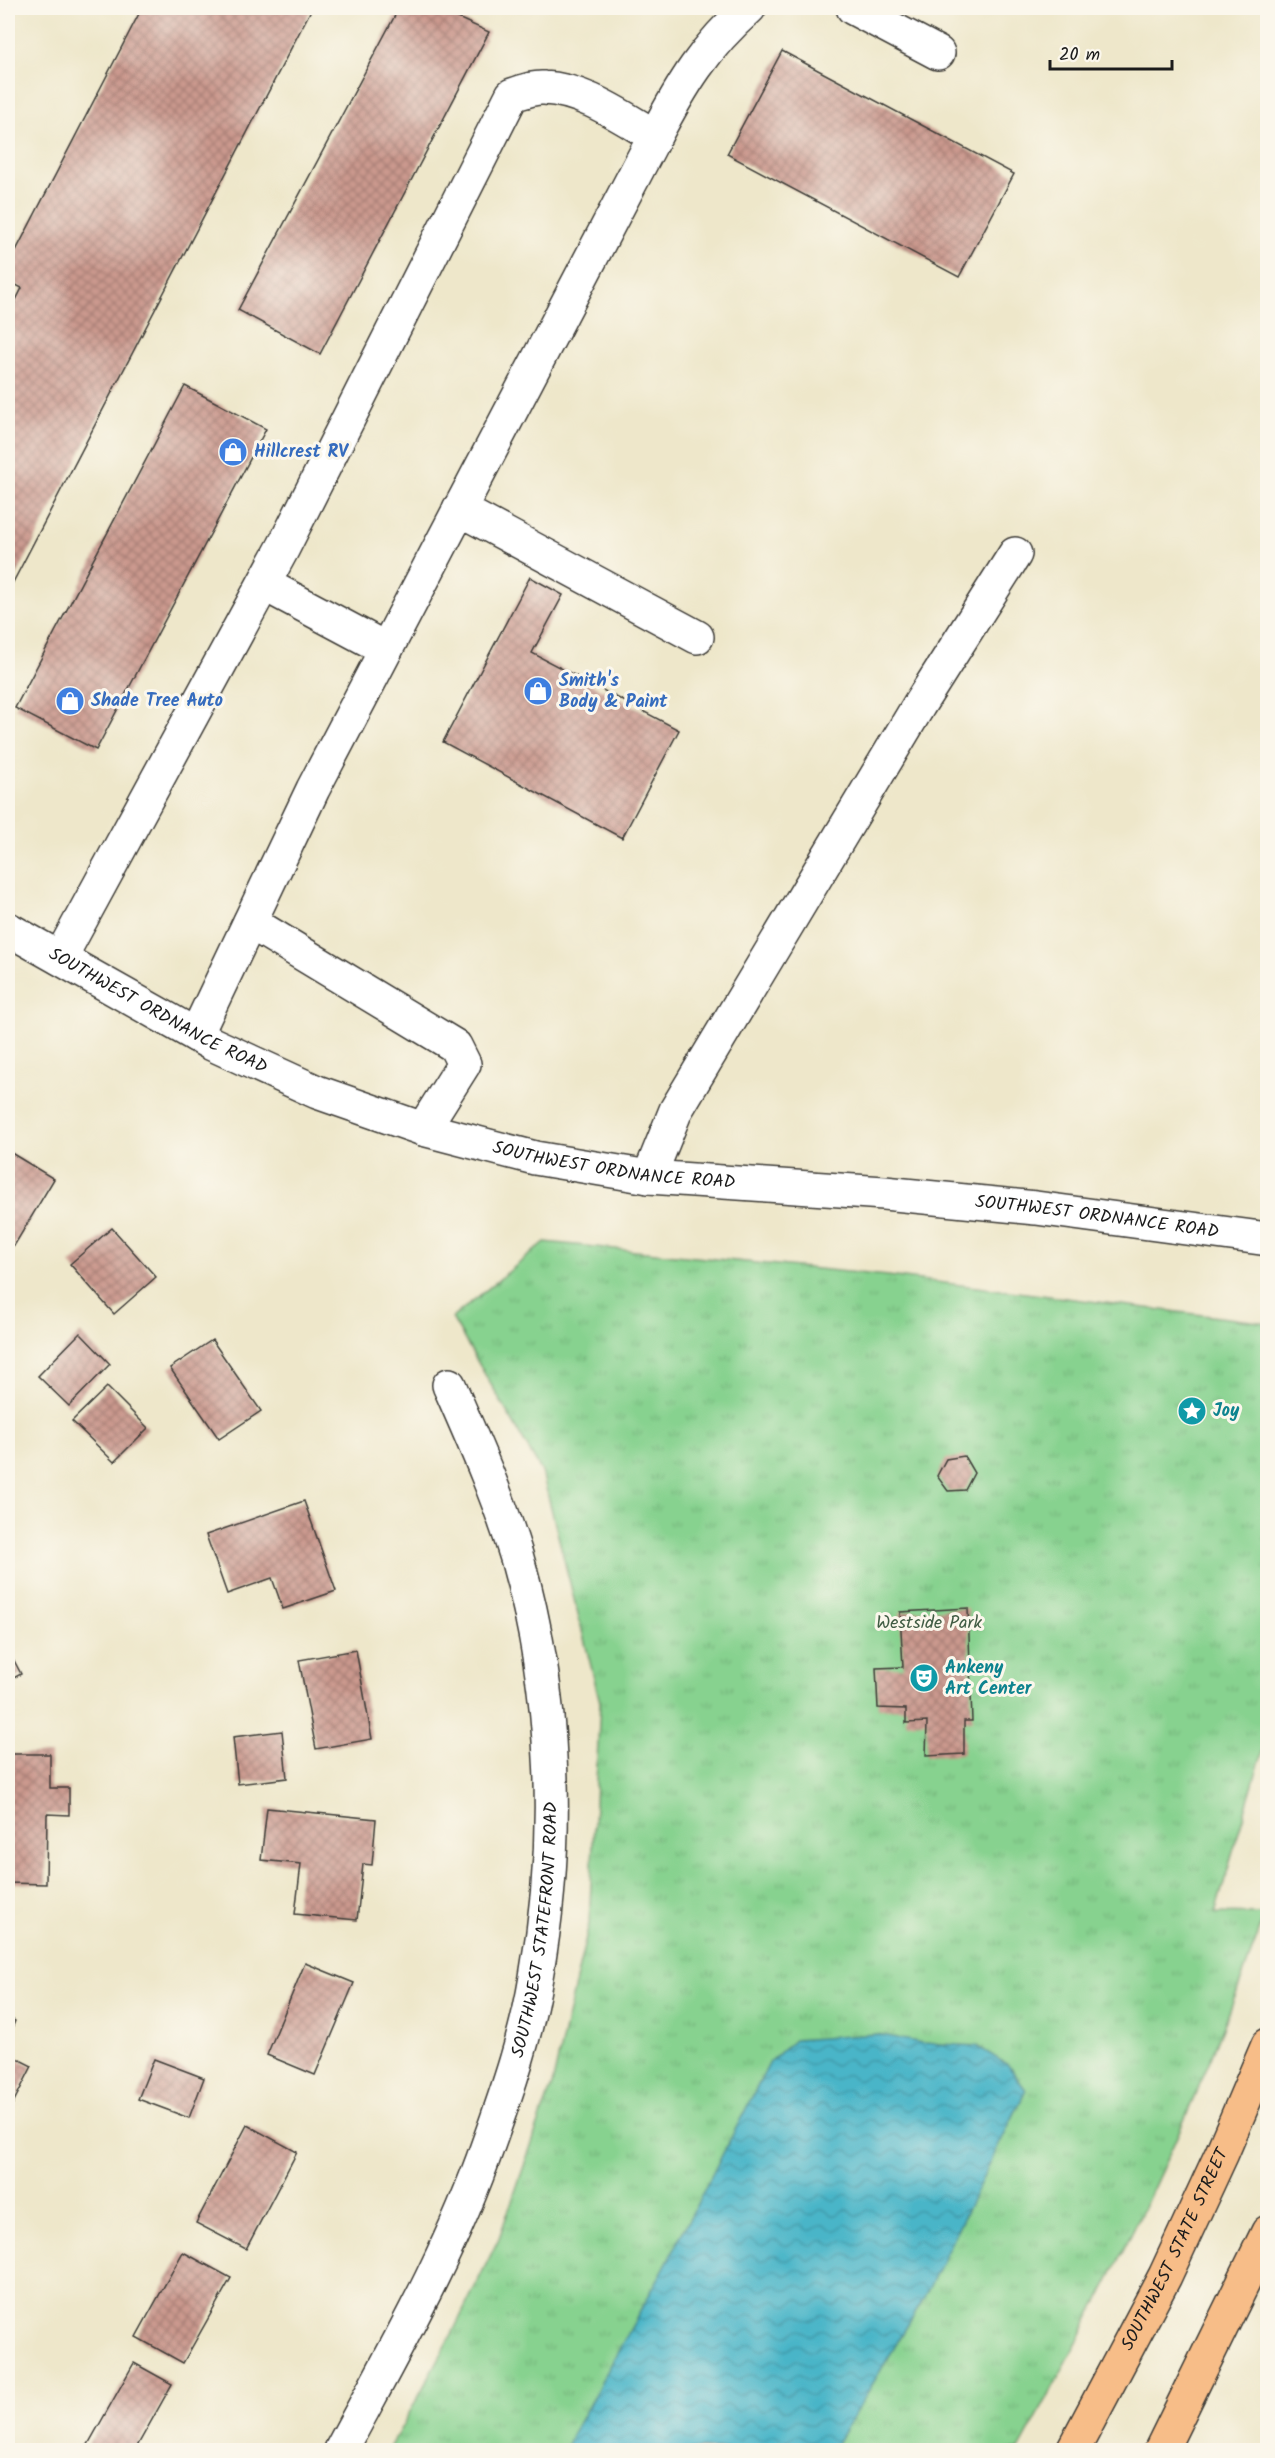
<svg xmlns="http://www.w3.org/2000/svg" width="1275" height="2458" font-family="Kalam,sans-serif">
<defs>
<pattern id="grass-tufts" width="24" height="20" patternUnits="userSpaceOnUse" patternTransform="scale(1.5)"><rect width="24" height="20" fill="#87d28f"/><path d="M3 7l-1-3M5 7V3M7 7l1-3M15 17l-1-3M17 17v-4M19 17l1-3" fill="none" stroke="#74b47b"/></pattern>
<pattern id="water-waves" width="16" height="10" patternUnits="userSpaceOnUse" patternTransform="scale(1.5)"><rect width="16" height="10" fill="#4ab5c8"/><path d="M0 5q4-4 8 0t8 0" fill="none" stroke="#3d92a2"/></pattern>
<pattern id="building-cross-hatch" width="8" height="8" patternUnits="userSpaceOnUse" patternTransform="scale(1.5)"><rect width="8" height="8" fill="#cb998e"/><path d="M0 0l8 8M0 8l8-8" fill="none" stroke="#a47c73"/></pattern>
</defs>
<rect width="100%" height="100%" fill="#fbf7ec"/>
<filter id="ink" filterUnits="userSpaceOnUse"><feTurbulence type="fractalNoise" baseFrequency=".0167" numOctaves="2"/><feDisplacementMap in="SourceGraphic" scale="12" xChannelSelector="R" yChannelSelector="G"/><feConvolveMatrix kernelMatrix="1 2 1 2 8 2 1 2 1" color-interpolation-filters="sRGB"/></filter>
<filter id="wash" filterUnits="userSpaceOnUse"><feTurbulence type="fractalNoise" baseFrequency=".008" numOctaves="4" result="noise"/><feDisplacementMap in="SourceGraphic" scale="24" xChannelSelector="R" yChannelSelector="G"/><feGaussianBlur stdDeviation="1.35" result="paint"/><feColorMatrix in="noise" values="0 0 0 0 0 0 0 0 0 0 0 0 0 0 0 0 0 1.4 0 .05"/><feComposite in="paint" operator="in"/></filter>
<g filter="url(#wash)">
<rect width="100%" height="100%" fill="#eee7ca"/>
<path fill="url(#grass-tufts)" stroke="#527756" stroke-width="1.5" d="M 545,1242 L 888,1276 L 1267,1323 L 1267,1736 L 1215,1913 L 1265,1914 C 1201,2102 1114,2277 1019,2450 L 389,2450 L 449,2340 L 499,2238 L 552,2085 L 589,1924 L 600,1702 L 542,1472 L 452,1318 Z"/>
<path fill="url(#water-waves)" stroke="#336872" stroke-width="1.5" d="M 877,2034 L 922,2043 L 977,2046 L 1008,2065 L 1026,2090 L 924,2298 L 833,2450 L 564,2450 L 664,2268 L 770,2062 L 794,2040 Z"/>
<g id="blocks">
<g fill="url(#building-cross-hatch)">
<path d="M 142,8 L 312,8 L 8,592 L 8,316 L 22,288 L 8,281 L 8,266 Z"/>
<path d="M 399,8 L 436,8 L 489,32 L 320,354 L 238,310 Z"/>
<path d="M 782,51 L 1014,174 L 959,277 L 727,154 Z"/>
<path d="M 185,386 L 266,429 L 96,750 L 15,708 Z"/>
<path d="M 530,577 L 563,595 L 532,653 L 679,730 L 622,838 L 443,742 Z"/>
<path d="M 8,1151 L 54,1179 L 14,1246 L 8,1242 Z"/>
<path d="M 112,1228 L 156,1277 L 114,1314 L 70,1264 Z"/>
<path d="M 80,1333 L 110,1364 L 69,1406 L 38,1376 Z"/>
<path d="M 212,1340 L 261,1411 L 219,1439 L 170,1368 Z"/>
<path d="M 107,1387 L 148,1428 L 114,1462 L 72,1421 Z"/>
<path d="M 964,1456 L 974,1473 L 965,1490 L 948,1491 L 937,1476 L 946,1459 Z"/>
<path d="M 304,1501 L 336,1591 L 283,1609 L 272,1578 L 227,1594 L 206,1535 Z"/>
<path d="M 968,1608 L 972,1721 L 964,1721 L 964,1754 L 926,1756 L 927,1722 L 906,1723 L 906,1709 L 878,1708 L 876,1668 L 903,1667 L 900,1612 Z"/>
<path d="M 8,1649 L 21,1674 L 8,1681 Z"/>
<path d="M 356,1650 L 372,1739 L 316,1749 L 299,1660 Z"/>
<path d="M 282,1731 L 287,1778 L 238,1784 L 233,1737 Z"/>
<path d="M 8,1754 L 50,1754 L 50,1788 L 69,1788 L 69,1815 L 47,1814 L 46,1884 L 8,1883 Z"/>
<path d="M 267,1808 L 376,1819 L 372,1865 L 363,1864 L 357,1920 L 295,1914 L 301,1864 L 261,1860 Z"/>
<path d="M 305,1963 L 354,1983 L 315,2075 L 267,2055 Z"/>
<path d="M 8,2017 L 15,2021 L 8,2037 Z"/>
<path d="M 8,2054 L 32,2066 L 8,2113 Z"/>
<path d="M 154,2059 L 204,2078 L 189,2118 L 138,2099 Z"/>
<path d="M 247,2125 L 297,2152 L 246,2249 L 196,2223 Z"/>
<path d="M 183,2252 L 231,2278 L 183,2363 L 136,2337 Z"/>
<path d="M 134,2363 L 172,2384 L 135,2450 L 85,2450 Z"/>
</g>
</g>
</g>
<g filter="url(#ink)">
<use href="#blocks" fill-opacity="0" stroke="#3c3a36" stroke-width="1.5"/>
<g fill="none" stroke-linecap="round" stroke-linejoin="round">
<g stroke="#3c3a36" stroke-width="36">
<g id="minor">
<path d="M 853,8 L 938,53"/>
<path d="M 655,136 C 682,85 705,46 749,8"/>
<path d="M 459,509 L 697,637"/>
<path d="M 264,584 L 386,649"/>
<path d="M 250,922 L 455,1046 L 464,1064 L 423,1129"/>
<path id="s1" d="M 8,929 L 210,1043 L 317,1092 L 423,1129 L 535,1158 L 649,1177 L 884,1193 L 1036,1208 L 1268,1239"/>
<path d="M 60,958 L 283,548 L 512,95 C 522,92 534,87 544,88 C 585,90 621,117 655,136 L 313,789 L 196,1035"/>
<path d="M 649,1177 L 676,1110 L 919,705 L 1015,554"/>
<path id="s2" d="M 341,2450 C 394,2351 451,2252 488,2145 C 507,2092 527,2034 536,1977 C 561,1839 556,1694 517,1558 C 499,1498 474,1442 449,1385"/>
</g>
</g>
<g stroke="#3c3a36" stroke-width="36">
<g id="major">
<path id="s3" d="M 1073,2450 L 1165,2276 L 1222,2153 L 1268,2045"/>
<path d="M 1161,2450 L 1268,2232"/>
</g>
</g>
<use href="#minor" stroke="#fff" stroke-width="33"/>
<use href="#major" stroke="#f7bd88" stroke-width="33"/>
</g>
</g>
<defs>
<g id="shop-disc" transform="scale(1.5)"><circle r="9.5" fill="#3f7fe0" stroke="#fbf7ec"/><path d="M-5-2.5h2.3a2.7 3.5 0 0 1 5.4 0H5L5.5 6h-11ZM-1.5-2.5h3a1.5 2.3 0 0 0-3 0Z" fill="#fff"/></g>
<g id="sight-disc" transform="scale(1.5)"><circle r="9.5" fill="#0f9aa8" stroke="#fbf7ec"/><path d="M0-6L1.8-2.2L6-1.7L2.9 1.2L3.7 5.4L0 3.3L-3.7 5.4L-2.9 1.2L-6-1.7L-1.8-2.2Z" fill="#fff"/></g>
<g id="theatre-disc" transform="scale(1.5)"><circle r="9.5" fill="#0f9aa8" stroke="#fbf7ec"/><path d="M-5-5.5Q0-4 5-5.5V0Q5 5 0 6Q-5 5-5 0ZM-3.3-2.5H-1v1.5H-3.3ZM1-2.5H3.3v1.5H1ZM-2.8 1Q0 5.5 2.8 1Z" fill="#fff"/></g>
</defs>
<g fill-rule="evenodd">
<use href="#shop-disc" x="233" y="452"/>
<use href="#shop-disc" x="538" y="691"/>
<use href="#shop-disc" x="70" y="701"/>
<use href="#sight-disc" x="1192" y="1411"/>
<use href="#theatre-disc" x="924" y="1678"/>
</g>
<g text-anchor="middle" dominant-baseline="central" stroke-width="6" stroke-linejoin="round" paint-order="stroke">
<g font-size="18" font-weight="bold" fill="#366cbe" stroke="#fbf7ec" text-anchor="start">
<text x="254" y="452">Hillcrest RV</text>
<text x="559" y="681">Smith's<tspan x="559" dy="21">Body &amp; Paint</tspan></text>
<text x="91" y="701">Shade Tree Auto</text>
</g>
<g font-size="18" fill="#1c1c1c" stroke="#fbf7ec">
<text stroke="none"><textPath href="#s1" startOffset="171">SOUTHWEST ORDNANCE ROAD</textPath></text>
<text stroke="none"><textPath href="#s1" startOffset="657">SOUTHWEST ORDNANCE ROAD</textPath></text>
<text stroke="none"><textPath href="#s1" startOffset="1143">SOUTHWEST ORDNANCE ROAD</textPath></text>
<text stroke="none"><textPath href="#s2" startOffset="561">SOUTHWEST STATEFRONT ROAD</textPath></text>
<text stroke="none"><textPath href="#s3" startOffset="225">SOUTHWEST STATE STREET</textPath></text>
</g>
<g font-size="18" font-weight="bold" fill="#0d838f" stroke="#fbf7ec" text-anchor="start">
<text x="1213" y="1411">Joy</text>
<text x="945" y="1668">Ankeny<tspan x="945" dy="21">Art Center</tspan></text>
</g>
<g font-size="18" fill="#415c44" stroke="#fbf7ec">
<text x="929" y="1623">Westside Park</text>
</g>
</g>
<rect width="1275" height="2458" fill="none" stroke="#fbf7ec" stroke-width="30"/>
<path d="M1050 60v9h122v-9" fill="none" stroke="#1c1c1c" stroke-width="3"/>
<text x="1059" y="60" font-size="18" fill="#1c1c1c" stroke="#fbf7ec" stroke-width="4.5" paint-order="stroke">20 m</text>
</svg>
